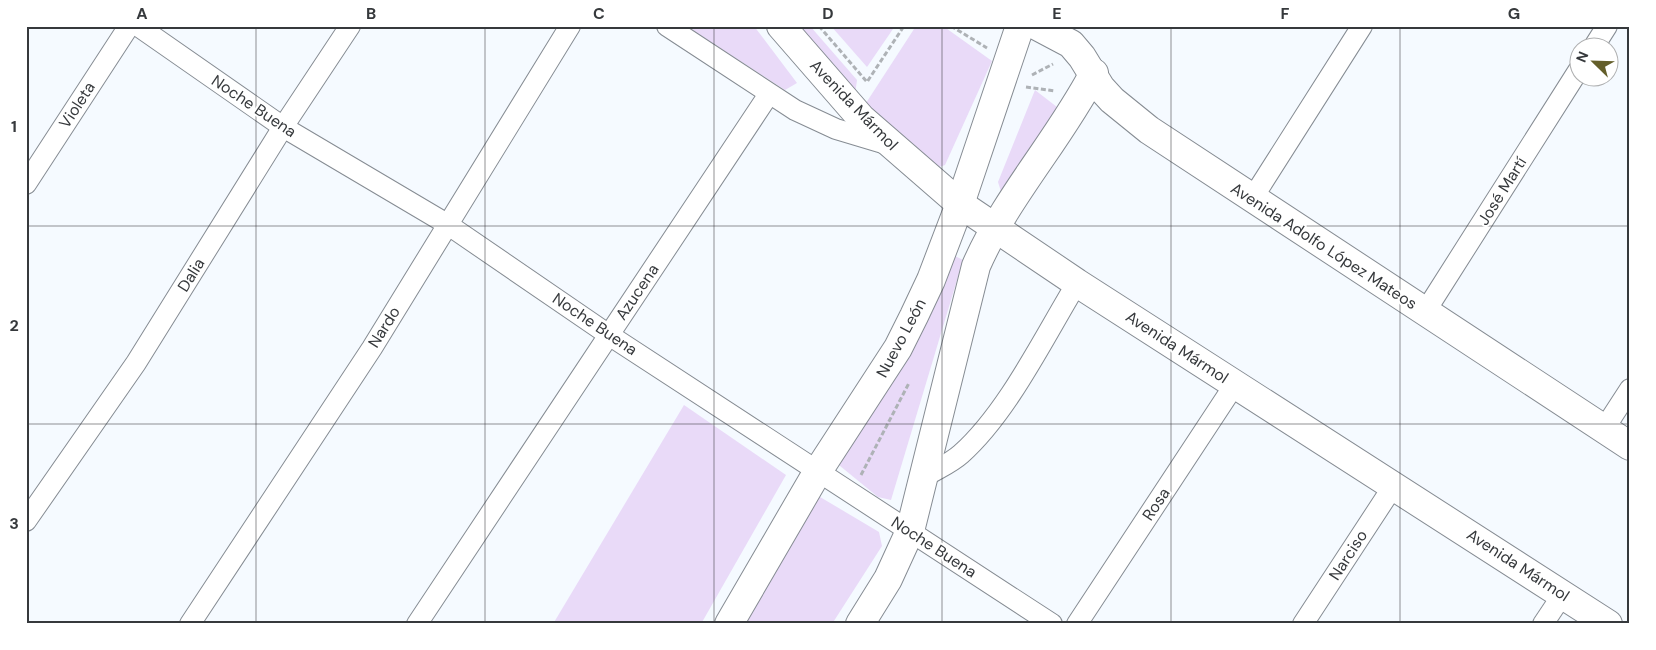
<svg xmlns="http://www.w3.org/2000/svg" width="1656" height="650" font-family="'DM Sans',sans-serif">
<rect width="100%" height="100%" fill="#f5faff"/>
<g fill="#e9daf8">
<path d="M 686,26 L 754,26 L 797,83 L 785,90 Z"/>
<path d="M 797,26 L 810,26 L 857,80 L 855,95 Z"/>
<path d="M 831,26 L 895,26 L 867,67 Z"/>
<path d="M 916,26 L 943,26 L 992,61 L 945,165 L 931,170 L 866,103 Z"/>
<path d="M 1035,90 L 1057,107 L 1002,195 L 998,182 Z"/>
<path d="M 949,253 L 963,260 L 891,500 L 878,497 L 834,461 Z"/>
<path d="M 684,405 L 786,475 L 701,624 L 553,624 Z"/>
<path d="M 810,491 L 879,532 L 882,546 L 832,624 L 737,624 Z"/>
</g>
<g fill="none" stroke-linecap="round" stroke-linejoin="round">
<g stroke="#868c93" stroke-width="22">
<g id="street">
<path d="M 138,26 L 283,127 L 447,224 L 609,335 L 1052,624"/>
<path d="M 667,26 L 795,110 L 836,129 L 886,144"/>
<path d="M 1593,48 L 1607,26"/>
<path d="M 26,184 L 129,26"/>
<path d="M 1252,199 L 1362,26"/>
<path d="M 1425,312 L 1578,71"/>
<path d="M 1604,429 L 1630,389"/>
<path d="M 926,476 C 937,469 951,463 961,454 C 1008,412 1044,337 1077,283"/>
<path d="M 26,521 L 136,363 L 283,127 L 350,26"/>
<path d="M 190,624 L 372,348 L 570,26"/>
<path d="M 417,624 L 769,94"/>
<path d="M 1077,624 L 1235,384"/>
<path d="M 1303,624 L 1394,485"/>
<path d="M 1543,624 L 1563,594"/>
</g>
</g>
<g stroke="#868c93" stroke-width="30">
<g id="secondary">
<path d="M 781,26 L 861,118 L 960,204 L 1077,283 L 1608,624"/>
<path d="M 1037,26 L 1071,44 L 1082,57 L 1101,88 L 1112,100 L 1149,130 L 1630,446"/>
<path d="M 729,624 L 818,471 L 898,348 L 914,316 L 931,280 L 960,204 L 1020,26"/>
<path d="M 860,624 L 888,579 L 910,531 L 976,266 C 1006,197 1059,140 1094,73"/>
</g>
</g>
<g stroke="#aeb2b6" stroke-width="3" stroke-dasharray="5 2.5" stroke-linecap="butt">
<path d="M 819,26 L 867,82 L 904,26"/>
<path d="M 951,26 L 987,48"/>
<path d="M 1032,75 L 1053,64"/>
<path d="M 1026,87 L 1055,91"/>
<path d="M 861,475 L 909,383"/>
</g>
<use href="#street" stroke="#fff" stroke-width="20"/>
<use href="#secondary" stroke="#fff" stroke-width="28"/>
</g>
<path fill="none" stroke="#36393c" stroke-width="1" stroke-opacity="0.55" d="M 256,26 L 256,624M 485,26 L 485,624M 714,26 L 714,624M 942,26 L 942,624M 1171,26 L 1171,624M 1400,26 L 1400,624M 26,226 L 1630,226M 26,424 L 1630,424"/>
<g text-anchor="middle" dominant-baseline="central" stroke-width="4" stroke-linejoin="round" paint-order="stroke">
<g font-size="16" fill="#36393c" stroke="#fff">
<text transform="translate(77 105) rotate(-57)">Violeta</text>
<text transform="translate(854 105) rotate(46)">Avenida Mármol</text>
<text transform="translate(254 106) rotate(34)">Noche Buena</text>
<text transform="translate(1502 191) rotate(-58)">José Martí</text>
<text transform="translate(1324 246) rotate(33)">Avenida Adolfo López Mateos</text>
<text transform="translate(191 275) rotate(-58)">Dalia</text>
<text transform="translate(637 292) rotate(-56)">Azucena</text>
<text transform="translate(595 324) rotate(34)">Noche Buena</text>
<text transform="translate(384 327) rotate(-58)">Nardo</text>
<text transform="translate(901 338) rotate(-62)">Nuevo León</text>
<text transform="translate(1177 347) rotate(33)">Avenida Mármol</text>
<text transform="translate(1156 504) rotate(-56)">Rosa</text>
<text transform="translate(934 547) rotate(33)">Noche Buena</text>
<text transform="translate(1348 555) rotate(-57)">Narciso</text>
<text transform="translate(1518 565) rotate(33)">Avenida Mármol</text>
</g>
</g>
<rect width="1656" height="650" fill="none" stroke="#ffffff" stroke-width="55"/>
<g transform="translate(1594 62) rotate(293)"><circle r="24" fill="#ffffff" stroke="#afb0b1"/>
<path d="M0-4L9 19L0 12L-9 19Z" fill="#635e2a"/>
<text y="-8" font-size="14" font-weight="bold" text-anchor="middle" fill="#36393c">N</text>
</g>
<rect x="28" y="28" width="1600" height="594" fill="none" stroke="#36393c" stroke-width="2"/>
<g font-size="16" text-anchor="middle" font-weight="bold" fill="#36393c">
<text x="142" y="19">A</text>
<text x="371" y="19">B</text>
<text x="599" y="19">C</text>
<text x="828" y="19">D</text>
<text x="1057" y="19">E</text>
<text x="1285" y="19">F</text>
<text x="1514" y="19">G</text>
<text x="14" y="132">1</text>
<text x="14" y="331">2</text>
<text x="14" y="529">3</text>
</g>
</svg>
